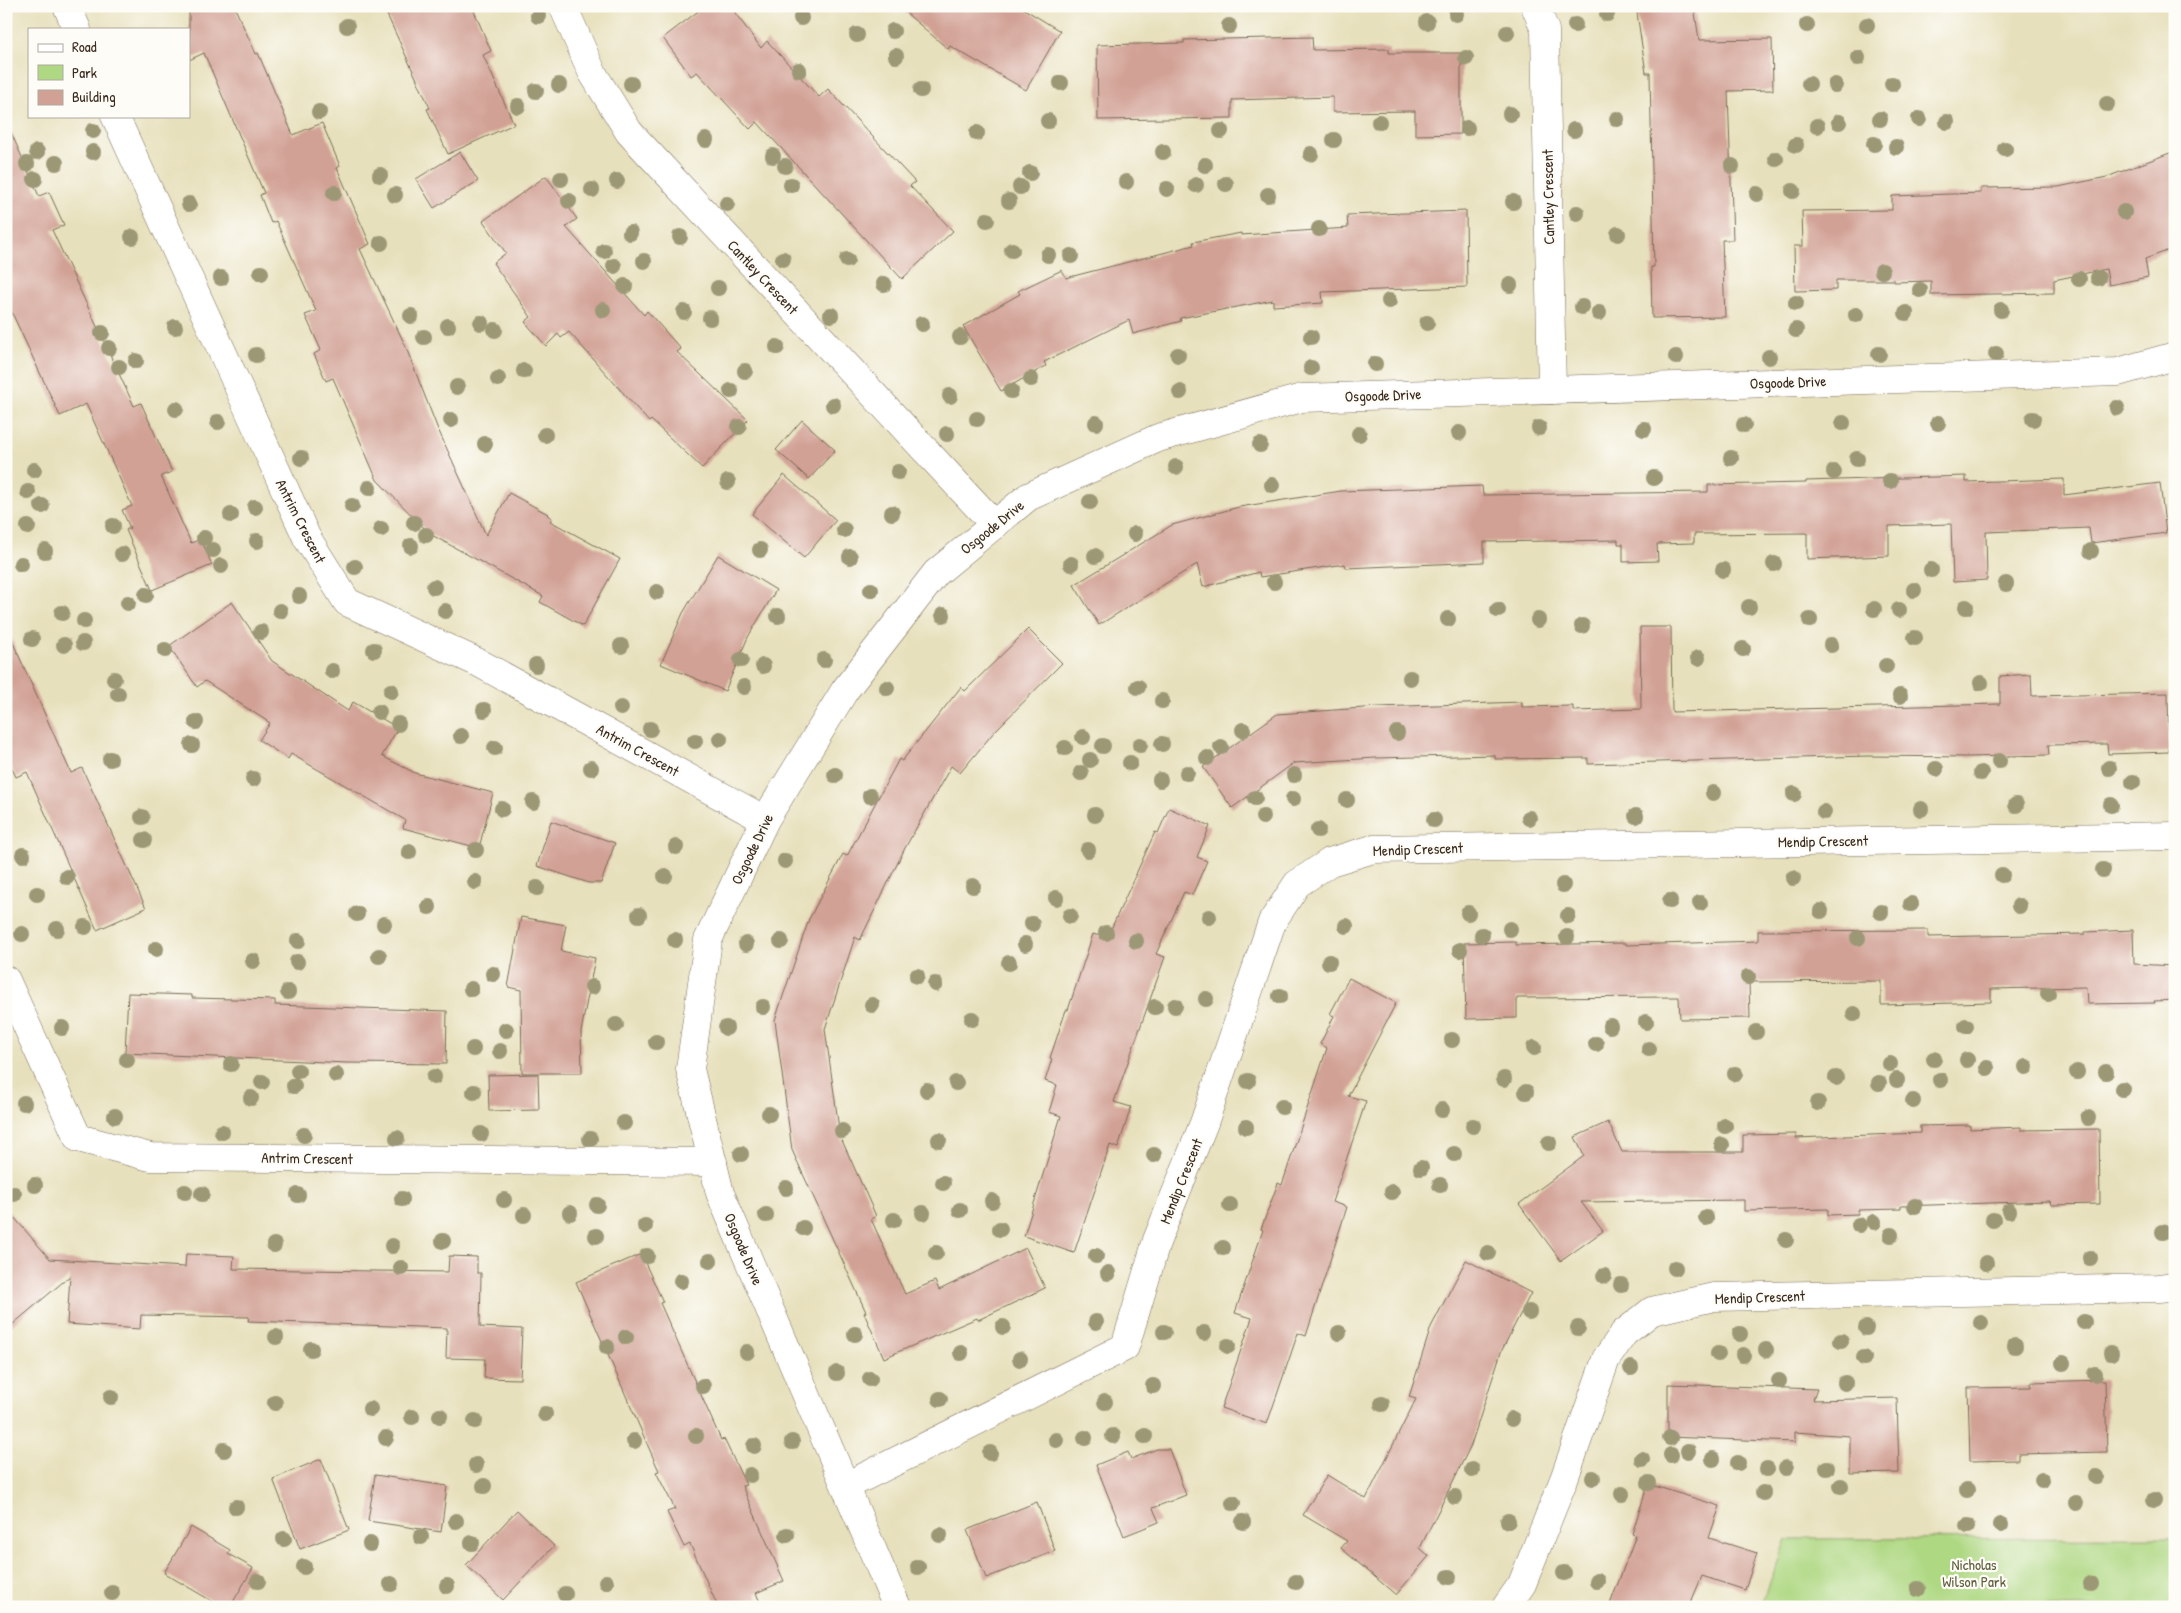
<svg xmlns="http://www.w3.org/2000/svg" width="2181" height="1613" font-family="'Patrick Hand',sans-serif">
<rect width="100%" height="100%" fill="#fdfcf7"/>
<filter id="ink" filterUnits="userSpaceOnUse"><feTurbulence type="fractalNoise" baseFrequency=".02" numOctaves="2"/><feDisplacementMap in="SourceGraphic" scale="10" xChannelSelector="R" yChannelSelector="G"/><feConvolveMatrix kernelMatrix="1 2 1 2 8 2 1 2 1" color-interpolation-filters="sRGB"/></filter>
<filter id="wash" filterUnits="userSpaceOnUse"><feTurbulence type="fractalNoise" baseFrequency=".0096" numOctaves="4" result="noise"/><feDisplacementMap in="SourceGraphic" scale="20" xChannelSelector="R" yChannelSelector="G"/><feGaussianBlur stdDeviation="1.12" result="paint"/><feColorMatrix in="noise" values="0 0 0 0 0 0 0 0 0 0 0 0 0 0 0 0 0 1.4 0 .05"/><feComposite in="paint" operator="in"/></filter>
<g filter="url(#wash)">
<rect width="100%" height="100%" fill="#e7e0bc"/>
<path fill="#afd883" stroke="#758150" d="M 2175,1538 L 2175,1607 L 1761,1607 L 1786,1539 Z"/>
<g id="blocks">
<g fill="#d2a195">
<path d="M 189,6 L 234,6 L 256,54 L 258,53 L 293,135 L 322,123 L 340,166 L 337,168 L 370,244 L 360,249 L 405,345 L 437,427 L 486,535 L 509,493 L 548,514 L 547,515 L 552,518 L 550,521 L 620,559 L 583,626 L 540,602 L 543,596 L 430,534 L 377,480 L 333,378 L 326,381 L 314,354 L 321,350 L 305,315 L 316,311 L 276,221 L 271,223 L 260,195 L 264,193 L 204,53 L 189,60 Z"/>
<path d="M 383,6 L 472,6 L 491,51 L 483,55 L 514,124 L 448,154 L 427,109 L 430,108 Z"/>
<path d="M 705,6 L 730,6 L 761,48 L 767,41 L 819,97 L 828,89 L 915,182 L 910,186 L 953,231 L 902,279 L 757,122 L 750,129 L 697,72 L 691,76 L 663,38 Z"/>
<path d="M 898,6 L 1019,6 L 1060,31 L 1026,90 L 950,46 L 948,49 Z"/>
<path d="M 1636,6 L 1694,6 L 1699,40 L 1772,39 L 1773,90 L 1728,91 L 1733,240 L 1722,240 L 1725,317 L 1652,318 L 1651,267 L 1654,267 L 1650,73 L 1646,73 Z"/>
<path d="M 1312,37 L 1313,50 L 1389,49 L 1389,53 L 1461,53 L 1461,134 L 1415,135 L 1415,111 L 1333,112 L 1333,97 L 1232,100 L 1232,118 L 1098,120 L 1097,45 L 1184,43 L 1184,40 Z"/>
<path d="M 6,121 L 39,196 L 49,192 L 64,225 L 52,230 L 134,406 L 141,403 L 172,472 L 161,476 L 191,543 L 201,539 L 212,565 L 152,590 L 126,530 L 130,528 L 122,510 L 132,506 L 86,404 L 60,416 L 6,300 Z"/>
<path d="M 2175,151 L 2175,248 L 2145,259 L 2148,277 L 2109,285 L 2106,269 L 2054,280 L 2054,293 L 1931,295 L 1931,281 L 1894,282 L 1894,280 L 1836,280 L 1836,290 L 1795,291 L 1794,246 L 1803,246 L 1802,211 L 1892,210 L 1892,196 L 1981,193 L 1981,188 L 2058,187 L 2107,177 Z"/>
<path d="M 460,152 L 478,181 L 434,208 L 416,179 Z"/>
<path d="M 546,176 L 577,219 L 566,227 L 644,315 L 647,311 L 681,349 L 677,352 L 748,420 L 702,468 L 651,420 L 649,422 L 569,332 L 561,338 L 558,334 L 546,346 L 525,322 L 531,317 L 493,263 L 506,253 L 483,221 Z"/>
<path d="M 1466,211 L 1467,287 L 1322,292 L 1323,303 L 1273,306 L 1273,300 L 1180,318 L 1181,321 L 1133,334 L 1129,320 L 1044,362 L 1046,366 L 1001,391 L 963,326 L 1020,294 L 1018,291 L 1062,270 L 1066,278 L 1194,245 L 1193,242 L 1241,233 L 1241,235 L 1348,228 L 1347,215 Z"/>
<path d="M 802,420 L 835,450 L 809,479 L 776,450 Z"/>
<path d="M 784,475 L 836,520 L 804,558 L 752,514 Z"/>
<path d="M 1966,476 L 1966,482 L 2064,479 L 2064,495 L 2160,483 L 2166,533 L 2091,543 L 2089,528 L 1986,532 L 1987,580 L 1953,582 L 1951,524 L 1889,526 L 1889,556 L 1807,559 L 1807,533 L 1694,534 L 1694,543 L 1657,544 L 1658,561 L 1623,562 L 1623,544 L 1618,544 L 1618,540 L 1484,542 L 1484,562 L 1346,568 L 1345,564 L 1260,577 L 1259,572 L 1203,587 L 1197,564 L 1099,625 L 1074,585 L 1172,525 L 1239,507 L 1341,491 L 1482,486 L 1483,495 L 1708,492 L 1708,485 L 1806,483 L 1806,481 Z"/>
<path d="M 718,555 L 776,590 L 748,637 L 725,691 L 661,664 L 683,613 Z"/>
<path d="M 232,602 L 272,661 L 348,711 L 353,702 L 398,728 L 382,756 L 415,773 L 493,793 L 479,848 L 403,828 L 405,820 L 291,754 L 288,759 L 259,740 L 270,723 L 205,681 L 197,687 L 169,646 Z"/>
<path d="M 6,627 L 71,773 L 82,768 L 146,908 L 97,930 L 27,772 L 16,777 L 6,756 Z"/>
<path d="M 1640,627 L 1671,627 L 1672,712 L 2000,704 L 2000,676 L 2031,674 L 2032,696 L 2168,693 L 2169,752 L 2108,754 L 2107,744 L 2048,745 L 2049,755 L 1968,757 L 1868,756 L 1588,764 L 1588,758 L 1495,759 L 1495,755 L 1376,758 L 1294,763 L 1232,808 L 1203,767 L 1277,714 L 1378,707 L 1522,702 L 1522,707 L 1573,706 L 1573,711 L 1641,709 Z"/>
<path d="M 1028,629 L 1062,663 L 994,732 L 960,773 L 951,766 L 905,848 L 860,940 L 855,937 L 825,1029 L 840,1136 L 876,1216 L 871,1219 L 905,1294 L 935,1281 L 939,1290 L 1026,1248 L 1045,1288 L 978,1320 L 977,1318 L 884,1358 L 864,1313 L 866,1312 L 792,1150 L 775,1020 L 809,919 L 843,854 L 847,856 L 899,759 L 902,761 L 961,687 L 965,691 Z"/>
<path d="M 1169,808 L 1210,826 L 1197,857 L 1207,861 L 1192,895 L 1184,892 L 1156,954 L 1165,957 L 1114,1102 L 1131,1107 L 1118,1148 L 1110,1145 L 1074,1253 L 1024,1236 L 1061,1116 L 1049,1112 L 1057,1085 L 1045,1081 L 1052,1059 L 1050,1058 L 1066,1010 L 1068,1010 L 1093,934 L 1107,938 L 1155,832 L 1158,833 Z"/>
<path d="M 551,821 L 615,843 L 601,883 L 589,883 L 537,866 Z"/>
<path d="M 521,917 L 566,925 L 561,951 L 595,958 L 581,1032 L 582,1073 L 522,1073 L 521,990 L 508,987 Z"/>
<path d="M 1928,930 L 1928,937 L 2085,934 L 2085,932 L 2133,930 L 2134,964 L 2175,966 L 2175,1000 L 2154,1001 L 2155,1003 L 2087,1004 L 2086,987 L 1991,989 L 1991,1002 L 1881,1005 L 1881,981 L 1749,982 L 1750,1018 L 1680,1019 L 1679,997 L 1517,998 L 1517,1018 L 1466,1019 L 1464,943 L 1516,942 L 1516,945 L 1626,943 L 1626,945 L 1758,941 L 1758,931 Z"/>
<path d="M 1349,978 L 1396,1003 L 1348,1096 L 1366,1101 L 1332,1202 L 1347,1207 L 1306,1336 L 1298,1333 L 1267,1424 L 1221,1408 L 1252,1318 L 1235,1313 L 1263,1230 L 1261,1229 L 1278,1183 L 1282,1185 L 1327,1048 L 1320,1044 L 1334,1016 L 1330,1014 Z"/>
<path d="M 128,993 L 192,995 L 192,998 L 275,1000 L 275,1005 L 447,1011 L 446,1064 L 347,1063 L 125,1053 Z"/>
<path d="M 538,1074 L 539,1110 L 489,1111 L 488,1075 Z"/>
<path d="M 1608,1122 L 1622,1152 L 1743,1152 L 1743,1135 L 1796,1134 L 1796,1138 L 1920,1133 L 1920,1126 L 1970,1125 L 1970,1129 L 2021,1127 L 2021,1130 L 2099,1129 L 2100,1204 L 2051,1205 L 2050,1201 L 1901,1206 L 1901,1209 L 1858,1210 L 1858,1214 L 1828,1215 L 1828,1209 L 1744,1211 L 1744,1200 L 1581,1202 L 1603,1231 L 1561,1261 L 1519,1204 L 1584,1156 L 1575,1137 Z"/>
<path d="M 6,1208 L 50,1259 L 185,1267 L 186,1254 L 234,1256 L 233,1269 L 448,1272 L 449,1256 L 477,1257 L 477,1273 L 481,1273 L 480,1327 L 522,1329 L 520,1379 L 484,1378 L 485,1359 L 446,1358 L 447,1328 L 248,1321 L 249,1317 L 141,1315 L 140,1329 L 67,1324 L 70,1276 L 6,1330 Z"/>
<path d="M 641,1254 L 663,1302 L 660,1303 L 721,1440 L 724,1439 L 746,1485 L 742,1486 L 784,1581 L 756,1593 L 762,1607 L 718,1607 L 690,1544 L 684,1547 L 667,1512 L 675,1509 L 656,1472 L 659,1471 L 576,1282 Z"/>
<path d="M 1466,1260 L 1531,1293 L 1501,1352 L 1471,1445 L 1420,1548 L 1429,1556 L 1396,1595 L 1341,1548 L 1347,1541 L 1303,1515 L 1327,1475 L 1366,1499 L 1416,1399 L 1409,1397 L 1431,1327 Z"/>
<path d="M 2105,1380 L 2107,1452 L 2018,1454 L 2018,1460 L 1970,1461 L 1968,1388 L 2031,1387 L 2031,1382 Z"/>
<path d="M 1668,1384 L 1817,1389 L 1813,1400 L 1897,1398 L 1899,1473 L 1850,1474 L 1850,1436 L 1795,1432 L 1795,1442 L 1668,1437 Z"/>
<path d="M 1157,1449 L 1169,1449 L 1186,1495 L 1153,1508 L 1159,1522 L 1124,1536 L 1096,1465 L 1128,1452 L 1131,1459 Z"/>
<path d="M 321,1459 L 349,1530 L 300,1549 L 273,1479 Z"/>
<path d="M 375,1475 L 447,1486 L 441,1532 L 368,1521 Z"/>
<path d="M 1648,1484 L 1720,1506 L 1709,1538 L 1757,1553 L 1745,1590 L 1702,1576 L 1689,1607 L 1609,1607 L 1636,1535 L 1632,1534 Z"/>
<path d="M 1037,1502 L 1055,1551 L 986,1578 L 967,1530 Z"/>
<path d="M 517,1510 L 554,1546 L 503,1600 L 466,1565 Z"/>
<path d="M 191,1527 L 230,1550 L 228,1554 L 253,1568 L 230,1607 L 222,1607 L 164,1573 Z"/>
</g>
</g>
</g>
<g filter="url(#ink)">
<use href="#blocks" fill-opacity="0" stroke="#776a55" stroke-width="1"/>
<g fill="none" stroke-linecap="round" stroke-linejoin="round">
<g stroke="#776a55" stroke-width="29">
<g id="minor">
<path d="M 67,6 L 77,29"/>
<path d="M 563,6 L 592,72 L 629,132 L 995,525"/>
<path d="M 1535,6 L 1545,30 L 1552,390"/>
<path d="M 115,116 L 307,538 L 347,602 L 479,663 L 765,820"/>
<path d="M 6,980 L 78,1138 L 150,1157 L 713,1162"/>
<path d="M 846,1486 L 1125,1347 L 1157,1240 L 1204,1123 L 1272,922 L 1297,884 L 1330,862 L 1373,849 L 2175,836"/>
<path d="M 897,1607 L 720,1193 L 690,1069 L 708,940 L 765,820 L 845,690 L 936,573 L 1028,497 L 1158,438 L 1302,398 L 2118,372 L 2175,356"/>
<path d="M 1506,1607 L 1522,1584 L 1564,1479 L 1606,1359 L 1624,1333 L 1652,1311 L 1714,1297 L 2159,1288 L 2175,1286"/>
</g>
</g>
<use href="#minor" stroke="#fff" stroke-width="28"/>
</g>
<g fill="#9c9876">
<circle cx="1456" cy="14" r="8"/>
<circle cx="1607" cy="14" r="8"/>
<circle cx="538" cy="16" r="8"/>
<circle cx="801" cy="18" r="8"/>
<circle cx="1427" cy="22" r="8"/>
<circle cx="1575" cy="25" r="8"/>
<circle cx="1807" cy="25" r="8"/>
<circle cx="1867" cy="25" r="8"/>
<circle cx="347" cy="26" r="8"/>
<circle cx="1229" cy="26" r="8"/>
<circle cx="893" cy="31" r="8"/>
<circle cx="1507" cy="33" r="8"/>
<circle cx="857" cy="35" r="8"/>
<circle cx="896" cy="56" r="8"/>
<circle cx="1466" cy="58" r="8"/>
<circle cx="1858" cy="58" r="8"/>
<circle cx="799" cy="70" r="8"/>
<circle cx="1061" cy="83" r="8"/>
<circle cx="631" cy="84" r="8"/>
<circle cx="1809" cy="84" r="8"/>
<circle cx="1892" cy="84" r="8"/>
<circle cx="559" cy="85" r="8"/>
<circle cx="1835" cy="85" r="8"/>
<circle cx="921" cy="90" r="8"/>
<circle cx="536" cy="91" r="8"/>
<circle cx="2107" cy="104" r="8"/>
<circle cx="518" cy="106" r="8"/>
<circle cx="319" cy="112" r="8"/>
<circle cx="1510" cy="114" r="8"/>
<circle cx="1617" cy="119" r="8"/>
<circle cx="1880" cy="119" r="8"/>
<circle cx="1919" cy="119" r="8"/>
<circle cx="1048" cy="121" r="8"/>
<circle cx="1379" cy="122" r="8"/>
<circle cx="1839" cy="122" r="8"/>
<circle cx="1947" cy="122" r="8"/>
<circle cx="1817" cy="126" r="8"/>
<circle cx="1467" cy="128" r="8"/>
<circle cx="1574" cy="130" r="8"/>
<circle cx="93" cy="131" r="8"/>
<circle cx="1221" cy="131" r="8"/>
<circle cx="977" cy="133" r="8"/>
<circle cx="706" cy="140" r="8"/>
<circle cx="1334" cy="140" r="8"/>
<circle cx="1874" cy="144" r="8"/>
<circle cx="1796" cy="145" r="8"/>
<circle cx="1896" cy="147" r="8"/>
<circle cx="2005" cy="149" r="8"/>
<circle cx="37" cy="152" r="8"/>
<circle cx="93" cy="152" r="8"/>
<circle cx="1163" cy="152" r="8"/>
<circle cx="1311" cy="154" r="8"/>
<circle cx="773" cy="156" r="8"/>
<circle cx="1776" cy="159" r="8"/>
<circle cx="56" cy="163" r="8"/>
<circle cx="27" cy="164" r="8"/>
<circle cx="1205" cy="165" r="8"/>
<circle cx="785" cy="166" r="8"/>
<circle cx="1732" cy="166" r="8"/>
<circle cx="1030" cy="173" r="8"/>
<circle cx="380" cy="175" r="8"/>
<circle cx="35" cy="179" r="8"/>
<circle cx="561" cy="179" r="8"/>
<circle cx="617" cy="181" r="8"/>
<circle cx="1126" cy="182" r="8"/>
<circle cx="1226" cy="184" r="8"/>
<circle cx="791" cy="185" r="8"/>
<circle cx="1196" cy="185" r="8"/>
<circle cx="1020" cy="187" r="8"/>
<circle cx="1167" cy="189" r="8"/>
<circle cx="592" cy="190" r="8"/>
<circle cx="1793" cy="191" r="8"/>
<circle cx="334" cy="193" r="8"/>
<circle cx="1757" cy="194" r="8"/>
<circle cx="395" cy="195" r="8"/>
<circle cx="1268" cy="195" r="8"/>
<circle cx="569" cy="201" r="8"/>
<circle cx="1009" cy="201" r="8"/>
<circle cx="1513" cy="202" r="8"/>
<circle cx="189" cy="204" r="8"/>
<circle cx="727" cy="204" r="8"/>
<circle cx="2124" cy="212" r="8"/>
<circle cx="1577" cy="213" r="8"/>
<circle cx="987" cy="220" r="8"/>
<circle cx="1319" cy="229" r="8"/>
<circle cx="630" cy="233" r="8"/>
<circle cx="1618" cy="234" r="8"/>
<circle cx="132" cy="237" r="8"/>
<circle cx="680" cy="237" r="8"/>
<circle cx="381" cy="243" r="8"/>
<circle cx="1012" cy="250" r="8"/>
<circle cx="604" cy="251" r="8"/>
<circle cx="1048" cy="255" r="8"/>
<circle cx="1071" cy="256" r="8"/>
<circle cx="783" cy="259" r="8"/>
<circle cx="847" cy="260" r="8"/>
<circle cx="644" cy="261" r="8"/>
<circle cx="614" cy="266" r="8"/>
<circle cx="1882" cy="271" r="8"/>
<circle cx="261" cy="273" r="8"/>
<circle cx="221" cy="278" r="8"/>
<circle cx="2098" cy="278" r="8"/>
<circle cx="2079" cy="279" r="8"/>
<circle cx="884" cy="284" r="8"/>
<circle cx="1510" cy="285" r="8"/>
<circle cx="625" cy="286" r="8"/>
<circle cx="718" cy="288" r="8"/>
<circle cx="1920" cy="290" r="8"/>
<circle cx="1389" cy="301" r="8"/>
<circle cx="1796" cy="303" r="8"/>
<circle cx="1582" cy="307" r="8"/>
<circle cx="603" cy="310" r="8"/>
<circle cx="2001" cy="310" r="8"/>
<circle cx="684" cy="312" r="8"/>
<circle cx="1599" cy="313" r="8"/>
<circle cx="1906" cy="313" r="8"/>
<circle cx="831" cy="315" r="8"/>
<circle cx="1856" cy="315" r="8"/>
<circle cx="411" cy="316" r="8"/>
<circle cx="710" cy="318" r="8"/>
<circle cx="481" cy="323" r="8"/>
<circle cx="1427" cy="323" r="8"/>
<circle cx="922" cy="324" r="8"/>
<circle cx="448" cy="326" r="8"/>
<circle cx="175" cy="327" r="8"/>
<circle cx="495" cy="330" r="8"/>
<circle cx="1796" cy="330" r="8"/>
<circle cx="102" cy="333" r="8"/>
<circle cx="424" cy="337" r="8"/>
<circle cx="960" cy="337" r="8"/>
<circle cx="1311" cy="337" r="8"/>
<circle cx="777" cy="347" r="8"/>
<circle cx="109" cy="348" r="8"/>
<circle cx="1879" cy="354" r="8"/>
<circle cx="1996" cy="354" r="8"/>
<circle cx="256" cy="355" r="8"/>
<circle cx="1178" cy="355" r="8"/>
<circle cx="1676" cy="357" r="8"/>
<circle cx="1769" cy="357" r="8"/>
<circle cx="136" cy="361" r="8"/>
<circle cx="1375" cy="364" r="8"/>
<circle cx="119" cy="367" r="8"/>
<circle cx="1311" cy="368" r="8"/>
<circle cx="524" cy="371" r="8"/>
<circle cx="745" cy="371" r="8"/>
<circle cx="498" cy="379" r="8"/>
<circle cx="1031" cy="379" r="8"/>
<circle cx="457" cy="387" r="8"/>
<circle cx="731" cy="391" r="8"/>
<circle cx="1011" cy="391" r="8"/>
<circle cx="1180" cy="392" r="8"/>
<circle cx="950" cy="396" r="8"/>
<circle cx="833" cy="405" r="8"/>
<circle cx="2117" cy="408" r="8"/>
<circle cx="176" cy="409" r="8"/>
<circle cx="977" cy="419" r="8"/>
<circle cx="2033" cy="419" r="8"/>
<circle cx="451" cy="420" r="8"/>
<circle cx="218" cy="422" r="8"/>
<circle cx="1096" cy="423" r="8"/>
<circle cx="1843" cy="423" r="8"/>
<circle cx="1938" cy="423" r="8"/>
<circle cx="1744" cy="425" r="8"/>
<circle cx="739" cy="427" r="8"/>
<circle cx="1539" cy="428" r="8"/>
<circle cx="1644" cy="429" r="8"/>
<circle cx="1459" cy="433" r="8"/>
<circle cx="947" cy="434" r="8"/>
<circle cx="1359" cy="434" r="8"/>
<circle cx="545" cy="435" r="8"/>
<circle cx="485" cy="444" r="8"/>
<circle cx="1260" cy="445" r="8"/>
<circle cx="301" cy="458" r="8"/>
<circle cx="1731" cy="458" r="8"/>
<circle cx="1857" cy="459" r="8"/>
<circle cx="1176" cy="467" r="8"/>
<circle cx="34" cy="470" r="8"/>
<circle cx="898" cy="472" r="8"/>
<circle cx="1834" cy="472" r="8"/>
<circle cx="1654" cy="478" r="8"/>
<circle cx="1890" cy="481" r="8"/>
<circle cx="728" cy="482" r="8"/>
<circle cx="1272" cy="485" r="8"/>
<circle cx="369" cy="488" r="8"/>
<circle cx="28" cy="492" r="8"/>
<circle cx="1090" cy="502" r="8"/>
<circle cx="42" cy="506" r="8"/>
<circle cx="352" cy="506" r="8"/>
<circle cx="255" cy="507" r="8"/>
<circle cx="892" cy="513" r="8"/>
<circle cx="231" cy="515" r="8"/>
<circle cx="414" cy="523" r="8"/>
<circle cx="113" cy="526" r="8"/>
<circle cx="28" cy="527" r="8"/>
<circle cx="381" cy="529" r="8"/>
<circle cx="844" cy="530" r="8"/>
<circle cx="1135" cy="534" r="8"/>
<circle cx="426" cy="535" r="8"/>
<circle cx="204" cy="538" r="8"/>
<circle cx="257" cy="541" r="8"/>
<circle cx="411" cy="546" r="8"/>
<circle cx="213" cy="550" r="8"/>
<circle cx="760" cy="550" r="8"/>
<circle cx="45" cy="551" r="8"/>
<circle cx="2091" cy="551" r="8"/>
<circle cx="122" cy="554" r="8"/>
<circle cx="1095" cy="556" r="8"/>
<circle cx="850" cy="557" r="8"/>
<circle cx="21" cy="564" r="8"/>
<circle cx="1071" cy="564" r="8"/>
<circle cx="1774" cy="564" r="8"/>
<circle cx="221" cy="566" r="8"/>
<circle cx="355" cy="567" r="8"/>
<circle cx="1723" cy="570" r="8"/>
<circle cx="1931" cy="570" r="8"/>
<circle cx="1274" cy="582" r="8"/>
<circle cx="2006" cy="584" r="8"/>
<circle cx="434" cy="587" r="8"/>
<circle cx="871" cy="590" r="8"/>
<circle cx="1914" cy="590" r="8"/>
<circle cx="657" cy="592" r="8"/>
<circle cx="146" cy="595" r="8"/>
<circle cx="299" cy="596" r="8"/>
<circle cx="128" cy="603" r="8"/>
<circle cx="1749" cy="607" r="8"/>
<circle cx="1966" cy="607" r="8"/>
<circle cx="1874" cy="609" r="8"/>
<circle cx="1498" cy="610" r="8"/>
<circle cx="1899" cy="610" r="8"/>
<circle cx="280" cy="611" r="8"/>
<circle cx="445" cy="611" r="8"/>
<circle cx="62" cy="613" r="8"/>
<circle cx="943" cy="615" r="8"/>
<circle cx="778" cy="616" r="8"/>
<circle cx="1448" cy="619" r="8"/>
<circle cx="1538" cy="620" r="8"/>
<circle cx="1810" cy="620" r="8"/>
<circle cx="84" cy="621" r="8"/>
<circle cx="1582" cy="626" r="8"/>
<circle cx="261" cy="632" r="8"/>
<circle cx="1915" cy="638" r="8"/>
<circle cx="32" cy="639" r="8"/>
<circle cx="83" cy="643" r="8"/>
<circle cx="64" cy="645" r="8"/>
<circle cx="1831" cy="645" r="8"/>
<circle cx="621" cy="646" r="8"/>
<circle cx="1743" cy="649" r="8"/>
<circle cx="165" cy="650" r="8"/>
<circle cx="374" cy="650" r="8"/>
<circle cx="1698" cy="658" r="8"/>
<circle cx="741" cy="660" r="8"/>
<circle cx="824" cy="660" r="8"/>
<circle cx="536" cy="665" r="8"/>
<circle cx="763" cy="666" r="8"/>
<circle cx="1886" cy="666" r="8"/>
<circle cx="332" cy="671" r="8"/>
<circle cx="1410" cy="678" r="8"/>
<circle cx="114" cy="679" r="8"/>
<circle cx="1981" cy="683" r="8"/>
<circle cx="744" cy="687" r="8"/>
<circle cx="1138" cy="687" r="8"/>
<circle cx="887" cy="688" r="8"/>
<circle cx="391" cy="691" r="8"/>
<circle cx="118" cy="694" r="8"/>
<circle cx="1900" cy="696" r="8"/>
<circle cx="1162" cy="701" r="8"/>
<circle cx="621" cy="708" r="8"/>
<circle cx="484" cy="710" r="8"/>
<circle cx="379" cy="712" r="8"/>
<circle cx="196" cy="722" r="8"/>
<circle cx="398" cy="724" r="8"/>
<circle cx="650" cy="729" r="8"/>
<circle cx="1243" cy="730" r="8"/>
<circle cx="1397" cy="733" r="8"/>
<circle cx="461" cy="736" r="8"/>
<circle cx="1083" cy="737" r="8"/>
<circle cx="720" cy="739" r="8"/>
<circle cx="695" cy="741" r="8"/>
<circle cx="1162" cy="744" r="8"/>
<circle cx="192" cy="745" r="8"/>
<circle cx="1140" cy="745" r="8"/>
<circle cx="1103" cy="746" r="8"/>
<circle cx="1221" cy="747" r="8"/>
<circle cx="495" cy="748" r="8"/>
<circle cx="1065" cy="748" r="8"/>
<circle cx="1207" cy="758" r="8"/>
<circle cx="110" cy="759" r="8"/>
<circle cx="1090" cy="760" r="8"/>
<circle cx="1999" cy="761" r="8"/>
<circle cx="1130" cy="763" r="8"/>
<circle cx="591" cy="768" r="8"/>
<circle cx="2109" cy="768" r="8"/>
<circle cx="1936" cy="769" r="8"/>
<circle cx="1081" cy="773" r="8"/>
<circle cx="1187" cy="773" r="8"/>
<circle cx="1981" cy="773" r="8"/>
<circle cx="835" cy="775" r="8"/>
<circle cx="1294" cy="775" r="8"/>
<circle cx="253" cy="779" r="8"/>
<circle cx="1160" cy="780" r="8"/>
<circle cx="2133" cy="782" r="8"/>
<circle cx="1713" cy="793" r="8"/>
<circle cx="1794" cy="794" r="8"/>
<circle cx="870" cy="796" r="8"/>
<circle cx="1255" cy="798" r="8"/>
<circle cx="1293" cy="799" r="8"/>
<circle cx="1347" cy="800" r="8"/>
<circle cx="533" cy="802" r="8"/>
<circle cx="2016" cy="805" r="8"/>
<circle cx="2111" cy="805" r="8"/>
<circle cx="502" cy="809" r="8"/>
<circle cx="1921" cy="809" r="8"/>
<circle cx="1824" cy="812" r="8"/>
<circle cx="1095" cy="815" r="8"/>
<circle cx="1636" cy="816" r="8"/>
<circle cx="142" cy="817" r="8"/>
<circle cx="1263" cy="817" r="8"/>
<circle cx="1529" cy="818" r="8"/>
<circle cx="1434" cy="820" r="8"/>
<circle cx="1318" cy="830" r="8"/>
<circle cx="144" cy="840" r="8"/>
<circle cx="676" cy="847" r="8"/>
<circle cx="476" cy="850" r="8"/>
<circle cx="1088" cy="850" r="8"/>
<circle cx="409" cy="852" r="8"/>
<circle cx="23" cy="855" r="8"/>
<circle cx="785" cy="861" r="8"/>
<circle cx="2103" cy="870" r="8"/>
<circle cx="2002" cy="875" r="8"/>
<circle cx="665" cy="876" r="8"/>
<circle cx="67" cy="877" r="8"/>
<circle cx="1793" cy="878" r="8"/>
<circle cx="475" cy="882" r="8"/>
<circle cx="1563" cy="885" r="8"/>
<circle cx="973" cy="886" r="8"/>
<circle cx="537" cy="888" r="8"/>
<circle cx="37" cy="894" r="8"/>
<circle cx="1056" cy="898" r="8"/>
<circle cx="1670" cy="901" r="8"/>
<circle cx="1700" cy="903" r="8"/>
<circle cx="1911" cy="904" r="8"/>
<circle cx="2019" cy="906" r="8"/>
<circle cx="429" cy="907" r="8"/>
<circle cx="1821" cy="911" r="8"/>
<circle cx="1881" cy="912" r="8"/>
<circle cx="1468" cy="913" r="8"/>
<circle cx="357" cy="914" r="8"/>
<circle cx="639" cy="915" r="8"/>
<circle cx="1070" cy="916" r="8"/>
<circle cx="1568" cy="916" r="8"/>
<circle cx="1209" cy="917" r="8"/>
<circle cx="384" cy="924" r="8"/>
<circle cx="1032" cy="924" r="8"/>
<circle cx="1346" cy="926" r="8"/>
<circle cx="85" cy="927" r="8"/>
<circle cx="57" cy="929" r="8"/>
<circle cx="1510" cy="929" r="8"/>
<circle cx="1106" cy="933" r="8"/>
<circle cx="22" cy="934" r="8"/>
<circle cx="1482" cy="935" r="8"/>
<circle cx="1567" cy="937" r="8"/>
<circle cx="1858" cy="938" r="8"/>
<circle cx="675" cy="940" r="8"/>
<circle cx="298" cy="941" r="8"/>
<circle cx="781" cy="941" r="8"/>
<circle cx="1136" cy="941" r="8"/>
<circle cx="746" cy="944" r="8"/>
<circle cx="1025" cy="944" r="8"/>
<circle cx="156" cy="949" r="8"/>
<circle cx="1460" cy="950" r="8"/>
<circle cx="379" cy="956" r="8"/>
<circle cx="253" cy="961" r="8"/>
<circle cx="297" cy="962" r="8"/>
<circle cx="1329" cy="962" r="8"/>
<circle cx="1009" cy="963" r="8"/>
<circle cx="493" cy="974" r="8"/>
<circle cx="917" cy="976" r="8"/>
<circle cx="1748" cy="977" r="8"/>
<circle cx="935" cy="984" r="8"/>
<circle cx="592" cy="987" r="8"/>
<circle cx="471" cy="989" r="8"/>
<circle cx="288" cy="992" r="8"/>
<circle cx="2048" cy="994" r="8"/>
<circle cx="1280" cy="996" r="8"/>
<circle cx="1206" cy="999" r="8"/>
<circle cx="872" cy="1005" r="8"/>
<circle cx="1175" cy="1006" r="8"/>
<circle cx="763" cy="1007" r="8"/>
<circle cx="1155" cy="1007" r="8"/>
<circle cx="1854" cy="1014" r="8"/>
<circle cx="972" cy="1019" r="8"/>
<circle cx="1646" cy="1022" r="8"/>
<circle cx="616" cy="1025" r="8"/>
<circle cx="1610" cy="1026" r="8"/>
<circle cx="1966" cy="1026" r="8"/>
<circle cx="62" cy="1028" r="8"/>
<circle cx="726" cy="1028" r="8"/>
<circle cx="506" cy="1030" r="8"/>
<circle cx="1756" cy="1032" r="8"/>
<circle cx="1452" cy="1040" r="8"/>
<circle cx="656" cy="1042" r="8"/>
<circle cx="1596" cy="1044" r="8"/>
<circle cx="1534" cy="1048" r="8"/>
<circle cx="473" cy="1049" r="8"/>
<circle cx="1649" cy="1049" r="8"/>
<circle cx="500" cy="1051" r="8"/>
<circle cx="1934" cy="1059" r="8"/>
<circle cx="127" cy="1060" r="8"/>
<circle cx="1967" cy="1060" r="8"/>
<circle cx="231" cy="1064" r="8"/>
<circle cx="1890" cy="1064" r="8"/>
<circle cx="2026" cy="1067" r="8"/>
<circle cx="1987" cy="1068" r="8"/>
<circle cx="298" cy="1071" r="8"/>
<circle cx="2077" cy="1072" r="8"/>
<circle cx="2106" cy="1072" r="8"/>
<circle cx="1735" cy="1074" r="8"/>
<circle cx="336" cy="1075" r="8"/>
<circle cx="434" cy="1077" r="8"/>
<circle cx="1836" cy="1078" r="8"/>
<circle cx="1504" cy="1079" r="8"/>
<circle cx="1897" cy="1080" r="8"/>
<circle cx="1940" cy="1080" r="8"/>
<circle cx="1248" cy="1081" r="8"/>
<circle cx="262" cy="1082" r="8"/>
<circle cx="956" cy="1083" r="8"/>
<circle cx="1879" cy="1083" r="8"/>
<circle cx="294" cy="1086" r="8"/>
<circle cx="2122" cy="1089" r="8"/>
<circle cx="927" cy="1090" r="8"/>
<circle cx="474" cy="1092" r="8"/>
<circle cx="1526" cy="1092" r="8"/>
<circle cx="251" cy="1098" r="8"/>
<circle cx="1913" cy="1101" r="8"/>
<circle cx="24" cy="1103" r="8"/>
<circle cx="1818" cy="1103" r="8"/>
<circle cx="1282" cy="1107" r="8"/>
<circle cx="1442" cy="1110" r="8"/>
<circle cx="769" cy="1114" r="8"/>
<circle cx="115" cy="1116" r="8"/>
<circle cx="2088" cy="1118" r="8"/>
<circle cx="624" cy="1123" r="8"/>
<circle cx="1473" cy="1126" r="8"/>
<circle cx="1725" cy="1126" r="8"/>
<circle cx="1246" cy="1127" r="8"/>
<circle cx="842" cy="1131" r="8"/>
<circle cx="222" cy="1132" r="8"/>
<circle cx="481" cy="1134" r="8"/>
<circle cx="304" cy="1135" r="8"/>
<circle cx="397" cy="1138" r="8"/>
<circle cx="590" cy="1139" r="8"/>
<circle cx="939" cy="1140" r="8"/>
<circle cx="1549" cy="1143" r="8"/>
<circle cx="1722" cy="1145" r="8"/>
<circle cx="741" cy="1154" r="8"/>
<circle cx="1454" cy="1154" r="8"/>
<circle cx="1154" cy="1155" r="8"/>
<circle cx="1421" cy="1168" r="8"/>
<circle cx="943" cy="1183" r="8"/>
<circle cx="35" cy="1185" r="8"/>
<circle cx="1440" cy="1185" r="8"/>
<circle cx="786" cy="1188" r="8"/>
<circle cx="185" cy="1192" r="8"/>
<circle cx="1392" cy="1192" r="8"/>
<circle cx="14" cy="1194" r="8"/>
<circle cx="202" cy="1194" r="8"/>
<circle cx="298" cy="1195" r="8"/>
<circle cx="402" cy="1199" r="8"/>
<circle cx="504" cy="1200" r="8"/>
<circle cx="992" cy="1201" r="8"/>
<circle cx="597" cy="1205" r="8"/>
<circle cx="1230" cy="1205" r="8"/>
<circle cx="1915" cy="1206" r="8"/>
<circle cx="960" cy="1210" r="8"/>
<circle cx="2009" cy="1211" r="8"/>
<circle cx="570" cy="1213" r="8"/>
<circle cx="923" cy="1213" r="8"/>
<circle cx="524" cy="1215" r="8"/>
<circle cx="766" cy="1215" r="8"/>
<circle cx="1706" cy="1218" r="8"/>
<circle cx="894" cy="1220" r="8"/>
<circle cx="1993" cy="1220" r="8"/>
<circle cx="1874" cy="1222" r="8"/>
<circle cx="1859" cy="1225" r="8"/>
<circle cx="645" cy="1226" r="8"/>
<circle cx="803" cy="1228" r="8"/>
<circle cx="1000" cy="1229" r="8"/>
<circle cx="2163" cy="1232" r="8"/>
<circle cx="1891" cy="1235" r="8"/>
<circle cx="596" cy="1236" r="8"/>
<circle cx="1786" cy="1240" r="8"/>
<circle cx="443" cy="1241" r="8"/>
<circle cx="274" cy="1245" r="8"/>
<circle cx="392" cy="1246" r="8"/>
<circle cx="1223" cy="1248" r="8"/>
<circle cx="936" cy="1253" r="8"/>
<circle cx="1488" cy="1253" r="8"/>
<circle cx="647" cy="1256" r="8"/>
<circle cx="1096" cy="1256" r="8"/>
<circle cx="2090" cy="1258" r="8"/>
<circle cx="710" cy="1261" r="8"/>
<circle cx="1986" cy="1263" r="8"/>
<circle cx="401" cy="1268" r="8"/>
<circle cx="1675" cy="1268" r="8"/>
<circle cx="1108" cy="1273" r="8"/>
<circle cx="1604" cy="1276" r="8"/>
<circle cx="681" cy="1281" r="8"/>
<circle cx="1621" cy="1285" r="8"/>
<circle cx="1529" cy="1312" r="8"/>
<circle cx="1096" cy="1322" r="8"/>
<circle cx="2084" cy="1322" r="8"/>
<circle cx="1981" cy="1323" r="8"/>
<circle cx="1003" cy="1327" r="8"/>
<circle cx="1578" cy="1328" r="8"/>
<circle cx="1866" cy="1328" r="8"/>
<circle cx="1164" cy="1332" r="8"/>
<circle cx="1204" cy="1333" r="8"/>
<circle cx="1339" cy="1333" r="8"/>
<circle cx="855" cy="1334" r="8"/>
<circle cx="1740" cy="1334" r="8"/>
<circle cx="276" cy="1337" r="8"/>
<circle cx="626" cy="1337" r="8"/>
<circle cx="1841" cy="1341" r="8"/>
<circle cx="1228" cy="1346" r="8"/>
<circle cx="2015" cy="1346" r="8"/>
<circle cx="607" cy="1347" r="8"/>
<circle cx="311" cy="1349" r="8"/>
<circle cx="1766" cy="1350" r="8"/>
<circle cx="747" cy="1352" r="8"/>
<circle cx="961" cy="1353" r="8"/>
<circle cx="2111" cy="1353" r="8"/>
<circle cx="1718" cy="1354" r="8"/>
<circle cx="1743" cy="1355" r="8"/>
<circle cx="1864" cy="1358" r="8"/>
<circle cx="1020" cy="1359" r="8"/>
<circle cx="2063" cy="1363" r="8"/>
<circle cx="1631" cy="1368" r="8"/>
<circle cx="837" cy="1373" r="8"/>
<circle cx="2095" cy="1374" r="8"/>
<circle cx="870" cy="1379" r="8"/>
<circle cx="1779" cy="1381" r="8"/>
<circle cx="1845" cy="1383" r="8"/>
<circle cx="703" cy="1386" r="8"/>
<circle cx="1153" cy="1386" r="8"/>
<circle cx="111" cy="1397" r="8"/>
<circle cx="940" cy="1399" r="8"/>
<circle cx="1105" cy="1402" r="8"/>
<circle cx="275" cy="1403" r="8"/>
<circle cx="1382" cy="1404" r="8"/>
<circle cx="370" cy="1409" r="8"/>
<circle cx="545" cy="1414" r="8"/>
<circle cx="440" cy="1416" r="8"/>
<circle cx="412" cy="1417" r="8"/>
<circle cx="1512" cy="1419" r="8"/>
<circle cx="475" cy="1421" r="8"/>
<circle cx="696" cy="1436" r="8"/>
<circle cx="1113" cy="1436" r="8"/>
<circle cx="1145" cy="1436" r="8"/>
<circle cx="386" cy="1438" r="8"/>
<circle cx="1085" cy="1438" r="8"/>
<circle cx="1670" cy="1438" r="8"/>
<circle cx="1056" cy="1440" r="8"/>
<circle cx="634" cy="1441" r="8"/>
<circle cx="792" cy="1442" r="8"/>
<circle cx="754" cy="1446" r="8"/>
<circle cx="224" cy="1450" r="8"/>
<circle cx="1688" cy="1451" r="8"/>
<circle cx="990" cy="1453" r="8"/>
<circle cx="1671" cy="1455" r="8"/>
<circle cx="1642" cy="1459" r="8"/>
<circle cx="1713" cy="1459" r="8"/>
<circle cx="1738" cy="1463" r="8"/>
<circle cx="476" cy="1465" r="8"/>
<circle cx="1786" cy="1468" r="8"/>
<circle cx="1827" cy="1468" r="8"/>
<circle cx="1767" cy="1469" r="8"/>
<circle cx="1472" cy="1470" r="8"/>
<circle cx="750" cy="1475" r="8"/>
<circle cx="2096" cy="1477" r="8"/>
<circle cx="1593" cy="1478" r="8"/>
<circle cx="2042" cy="1480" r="8"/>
<circle cx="1649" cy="1483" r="8"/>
<circle cx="484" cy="1486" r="8"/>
<circle cx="1841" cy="1486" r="8"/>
<circle cx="1967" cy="1490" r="8"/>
<circle cx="1763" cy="1493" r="8"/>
<circle cx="1622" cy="1494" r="8"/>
<circle cx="1455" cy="1497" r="8"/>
<circle cx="2154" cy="1500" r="8"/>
<circle cx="1233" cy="1503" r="8"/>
<circle cx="2076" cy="1503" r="8"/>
<circle cx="236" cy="1507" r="8"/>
<circle cx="456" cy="1521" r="8"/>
<circle cx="1508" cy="1521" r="8"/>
<circle cx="1243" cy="1522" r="8"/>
<circle cx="2001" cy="1525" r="8"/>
<circle cx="1968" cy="1526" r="8"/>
<circle cx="787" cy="1535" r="8"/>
<circle cx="940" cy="1535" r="8"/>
<circle cx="421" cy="1537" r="8"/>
<circle cx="284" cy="1539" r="8"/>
<circle cx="472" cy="1543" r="8"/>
<circle cx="370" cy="1544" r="8"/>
<circle cx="304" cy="1567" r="8"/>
<circle cx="918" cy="1567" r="8"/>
<circle cx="1564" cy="1573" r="8"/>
<circle cx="1449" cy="1577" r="8"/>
<circle cx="258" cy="1581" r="8"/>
<circle cx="1597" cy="1581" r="8"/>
<circle cx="606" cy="1582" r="8"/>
<circle cx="1296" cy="1582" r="8"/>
<circle cx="391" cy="1584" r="8"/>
<circle cx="2091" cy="1584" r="8"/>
<circle cx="447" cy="1586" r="8"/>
<circle cx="1918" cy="1589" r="8"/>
<circle cx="112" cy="1593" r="8"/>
<circle cx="565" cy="1594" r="8"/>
</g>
</g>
<g text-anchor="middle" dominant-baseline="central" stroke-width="4.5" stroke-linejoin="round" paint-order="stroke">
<g font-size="15" fill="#3b2a1e" stroke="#fdfcf7">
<text transform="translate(1548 197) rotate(-91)">Cantley Crescent</text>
<text transform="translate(763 277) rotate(47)">Cantley Crescent</text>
<text transform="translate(1788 382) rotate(-2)">Osgoode Drive</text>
<text transform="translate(1383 395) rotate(-2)">Osgoode Drive</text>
<text transform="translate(301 521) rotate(63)">Antrim Crescent</text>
<text transform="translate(992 527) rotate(-39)">Osgoode Drive</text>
<text transform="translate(638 750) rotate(29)">Antrim Crescent</text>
<text transform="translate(1823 841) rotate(-1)">Mendip Crescent</text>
<text transform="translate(752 849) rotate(-64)">Osgoode Drive</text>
<text transform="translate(1418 849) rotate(-2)">Mendip Crescent</text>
<text transform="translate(307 1158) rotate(1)">Antrim Crescent</text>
<text transform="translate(1181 1181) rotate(-68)">Mendip Crescent</text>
<text transform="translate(744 1249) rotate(67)">Osgoode Drive</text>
<text transform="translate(1760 1297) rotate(-2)">Mendip Crescent</text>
</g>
<g font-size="15" fill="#5e5e3c" stroke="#fdfcf7">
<text x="1974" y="1564">Nicholas<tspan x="1974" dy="17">Wilson Park</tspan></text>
</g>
</g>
<rect width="2181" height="1613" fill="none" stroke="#fdfcf7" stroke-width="25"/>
<rect x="28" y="28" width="162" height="90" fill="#fdfcf7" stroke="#afa8a0"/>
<rect x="38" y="44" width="25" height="8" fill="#ffffff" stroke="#afa8a0"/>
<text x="72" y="52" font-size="15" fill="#3b2a1e">Road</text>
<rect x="38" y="65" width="25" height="15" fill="#afd883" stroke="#afa8a0"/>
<text x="72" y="78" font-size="15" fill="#3b2a1e">Park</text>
<rect x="38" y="90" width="25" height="15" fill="#d2a195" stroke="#afa8a0"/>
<text x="72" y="102" font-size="15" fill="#3b2a1e">Building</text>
</svg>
